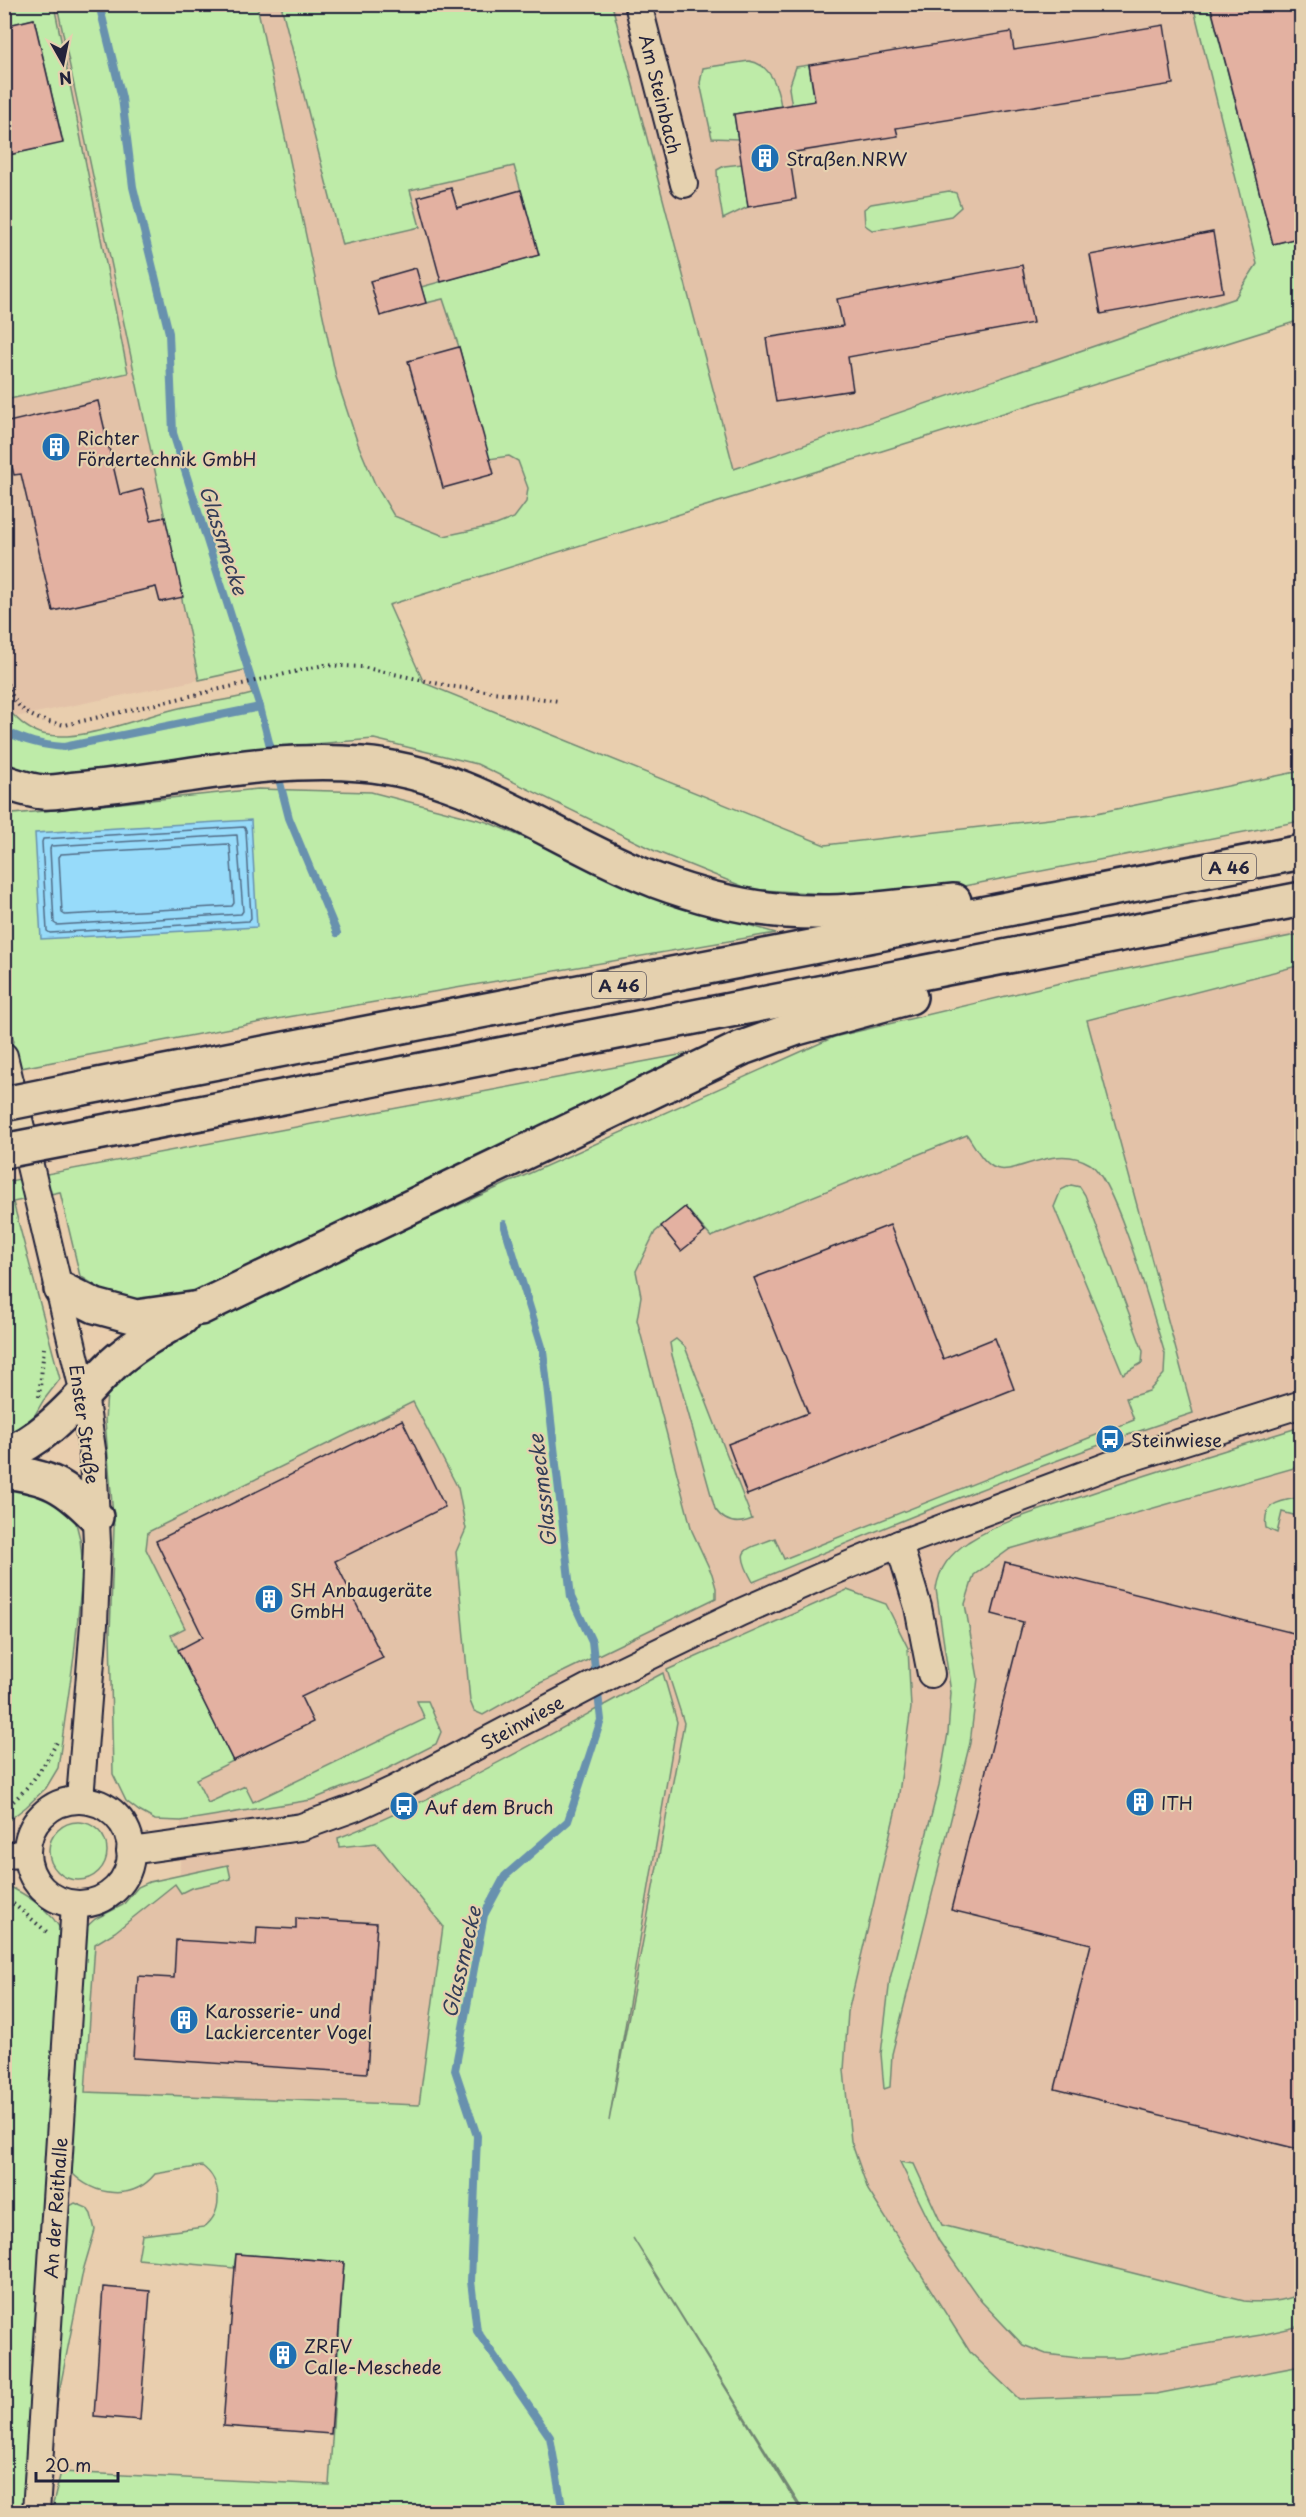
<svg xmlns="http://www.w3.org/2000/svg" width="1306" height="2517" font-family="'Playpen Sans',sans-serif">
<rect width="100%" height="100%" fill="#e9ceae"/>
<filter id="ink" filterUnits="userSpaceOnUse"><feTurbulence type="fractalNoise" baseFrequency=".0167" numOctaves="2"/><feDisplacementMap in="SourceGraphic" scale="12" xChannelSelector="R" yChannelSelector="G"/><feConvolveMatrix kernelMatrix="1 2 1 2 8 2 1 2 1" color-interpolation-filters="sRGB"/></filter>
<g filter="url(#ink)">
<g fill="#e3c2a8">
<path d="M 5,5 L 1301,5 L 1301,320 L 388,605 L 199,680 L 5,719 L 5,400 L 127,373 L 5,194 Z"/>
<path d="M 1301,930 L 1301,2512 L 803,2512 L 616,2212 L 82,2120 L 95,1944 L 115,1932 L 175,1884 L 180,1875 L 181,1821 L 155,1820 L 139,1811 L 126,1801 L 113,1774 L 110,1632 L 114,1528 L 105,1421 L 162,1344 L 432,1217 L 834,1037 L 1077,979 Z"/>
</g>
<g fill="#beeba8" stroke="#708672" stroke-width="1.5">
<path d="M 4,5 L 54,5 L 128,373 L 5,400 L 5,156 L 63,142 L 34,19 L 5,26 Z"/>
<path d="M 57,5 L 257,5 L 336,377 L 358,444 L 375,484 L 394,516 L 444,536 L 496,525 L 514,518 L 526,502 L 528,488 L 518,461 L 509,456 L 489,459 L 459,347 L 443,299 L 426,303 L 421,287 L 539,255 L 514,166 L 410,190 L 420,227 L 342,245 L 281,5 L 612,5 L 734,469 L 1235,298 L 1257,264 L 1193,5 L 1210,5 L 1273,244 L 1301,237 L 1301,320 L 389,605 L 424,683 L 825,845 L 1092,814 L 1301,771 L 1301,821 L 964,886 L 919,892 L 858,896 L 749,889 L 655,851 L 477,764 L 374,739 L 267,748 L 67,776 L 27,773 L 5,766 L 4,704 C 13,716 25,728 39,733 C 77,745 137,718 175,709 C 200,703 227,701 252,694 L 245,670 L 199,680 Z"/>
<path d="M 749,61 C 771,64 778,87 781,106 L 734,114 L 738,139 L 712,138 L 700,83 L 703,68 Z"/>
<path d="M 809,65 L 820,138 L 795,126 L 789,88 L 796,67 Z"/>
<path d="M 742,164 L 748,207 L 723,219 L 718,189 L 717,170 L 724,166 Z"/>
<path d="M 949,191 L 956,193 L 961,207 L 951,216 L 882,229 L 872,230 L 865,225 L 864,209 L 871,204 Z"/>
<path d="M 258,789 L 371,792 L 487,822 L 689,908 L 776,933 L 288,1017 L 5,1071 L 5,1044 L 14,1042 L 4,1000 L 4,815 Z"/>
<path d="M 1301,934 L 1301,965 L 1087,1020 L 1193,1413 C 1043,1462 899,1521 753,1582 C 734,1547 743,1551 775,1538 L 784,1559 L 1134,1420 L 1126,1398 L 1149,1391 L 1164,1374 L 1165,1354 C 1154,1319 1116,1179 1090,1164 C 1053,1141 1014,1179 993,1167 C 982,1161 974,1145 967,1135 L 711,1237 L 685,1207 L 655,1232 L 636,1271 L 641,1296 L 637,1320 L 692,1531 L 712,1574 L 716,1588 L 716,1598 L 534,1686 L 483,1715 L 474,1711 L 470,1701 L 456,1552 L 466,1529 L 458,1488 L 413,1402 L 148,1532 L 146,1549 L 185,1628 L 171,1635 L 233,1761 L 196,1779 L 208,1803 L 245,1786 L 253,1802 L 425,1719 L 417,1701 L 428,1701 L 441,1732 L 436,1744 L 379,1773 L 311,1800 L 181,1821 L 155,1820 L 139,1811 L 126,1801 L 113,1774 L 110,1632 L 114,1528 L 105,1421 L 107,1393 L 125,1368 L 162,1344 L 432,1217 L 834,1037 L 1077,979 Z"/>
<path d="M 711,1049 L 195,1295 L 124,1304 L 80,1276 L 60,1192 L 13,1202 L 60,1379 L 43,1401 L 28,1427 L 5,1438 L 4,1182 Z"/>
<path d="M 1071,1185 L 1080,1187 L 1085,1195 L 1143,1351 L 1142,1363 L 1123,1374 L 1054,1207 L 1061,1190 Z"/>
<path d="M 676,1339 L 685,1347 L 752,1519 C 736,1526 724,1522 715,1509 L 672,1355 L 670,1343 Z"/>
<path d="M 1297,1428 L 1301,1429 L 1301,1466 L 1010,1549 L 974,1575 L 965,1604 L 978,1678 L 970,1743 L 892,2054 L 890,2087 L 884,2089 L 881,2054 L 890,1979 L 939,1785 L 948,1733 L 951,1693 L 936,1589 C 939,1568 950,1554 968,1542 C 1003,1520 1044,1509 1083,1496 C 1154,1472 1226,1450 1297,1428 Z"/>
<path d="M 4,1484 L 43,1490 L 75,1519 L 80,1539 L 83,1567 L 74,1656 L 58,1768 L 46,1788 L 26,1807 L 5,1823 Z"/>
<path d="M 1301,1497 L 1301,1517 L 1282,1512 L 1277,1533 L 1266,1528 C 1262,1502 1280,1501 1301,1497 Z"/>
<path d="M 847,1590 L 886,1604 L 908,1648 L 911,1708 L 898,1800 L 848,2012 L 844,2070 L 851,2141 L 868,2190 L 970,2352 L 1019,2399 L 1156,2394 L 1301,2366 L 1301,2512 L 804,2512 L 633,2238 L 802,2512 L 51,2512 L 61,2472 L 329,2485 L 344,2262 L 236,2254 L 234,2268 L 138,2259 L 142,2235 L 204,2227 C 224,2212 222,2180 202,2166 L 155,2174 C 132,2202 94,2196 71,2172 L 82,1931 L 95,1919 L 123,1905 L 138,1887 L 149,1882 L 228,1865 L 231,1879 L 191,1888 L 181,1893 L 175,1884 L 115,1932 L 95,1944 L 85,2092 L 419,2105 L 443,1926 L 376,1843 L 339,1847 L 338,1838 C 448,1795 558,1729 663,1673 L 677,1722 L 609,2121 L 684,1723 L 667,1670 Z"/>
<circle cx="78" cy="1851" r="29"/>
<path d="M 4,1884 C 26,1894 53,1911 62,1933 L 31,2512 L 4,2512 Z"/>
<path d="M 900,2162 L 914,2164 L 942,2225 L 1244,2301 C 1265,2303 1282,2302 1301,2294 L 1301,2326 L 1261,2335 L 1120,2358 L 1078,2358 L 1046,2354 L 1023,2345 L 981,2301 L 939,2241 Z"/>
<path d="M 75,2203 L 87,2208 L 91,2214 L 95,2230 L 83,2271 L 57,2403 L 53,2401 L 66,2208 Z"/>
</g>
<path fill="#97dbfa" stroke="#6891ae" stroke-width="1.5" d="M 251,820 L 257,927 L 41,939 L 35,833 Z"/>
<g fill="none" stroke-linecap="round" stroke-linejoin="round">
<g stroke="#516c87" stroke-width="1.5">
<path d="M 244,827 L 246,830 L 251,918 L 249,921 L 50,933 L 47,931 L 42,842 L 43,839 Z"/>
<path d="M 237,835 L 243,911 L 241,914 L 57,925 L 54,923 L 50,849 L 51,846 Z"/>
<path d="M 228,844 L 230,847 L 234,903 L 232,906 L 65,915 L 62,913 L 59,857 L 61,854 Z"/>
</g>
<g stroke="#6891ae" stroke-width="8">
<path d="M 99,4 L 122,98 L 133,187 L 169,333 L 173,433 L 260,707 L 273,758"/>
<path d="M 4,731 C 27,741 39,745 64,747 L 260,707"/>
<path d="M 277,771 L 289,818 L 337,933"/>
<path d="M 504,1224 L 543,1350 L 571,1597 L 592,1642 L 601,1720 L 568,1821 L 505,1876 L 484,1915 L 455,2070 L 477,2136 L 471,2281 L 477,2331 L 550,2437 L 563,2512"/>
</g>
</g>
<g fill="#e3b1a1" stroke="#22223b" stroke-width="1.5">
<path d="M 1210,4 L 1302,4 L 1302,237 L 1273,244 Z"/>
<path d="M 34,19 L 63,143 L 4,156 L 4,26 Z"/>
<path d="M 1164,25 L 1173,84 L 896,128 L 898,136 L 789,153 L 796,199 L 748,207 L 734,114 L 815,101 L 809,65 L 1011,32 L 1014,50 Z"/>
<path d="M 451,188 L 457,208 L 521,190 L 539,255 L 441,282 L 418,197 Z"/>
<path d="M 1213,232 L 1223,292 L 1101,314 L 1090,255 Z"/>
<path d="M 1022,265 L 1033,323 L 848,357 L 853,390 L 776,402 L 766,338 L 843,326 L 837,299 Z"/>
<path d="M 416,268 L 426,303 L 380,316 L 370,281 Z"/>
<path d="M 459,347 L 494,474 L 443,488 L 408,361 Z"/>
<path d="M 98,401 L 120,495 L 143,489 L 151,520 L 165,517 L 183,597 L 160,602 L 156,587 L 53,611 L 21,474 L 14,475 L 10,458 L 4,459 L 4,423 Z"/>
<path d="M 685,1207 L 705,1232 L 681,1251 L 661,1226 Z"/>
<path d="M 890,1225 L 943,1359 L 995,1338 L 1014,1389 L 747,1495 L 728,1444 L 808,1413 L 754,1278 Z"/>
<path d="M 402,1420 L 445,1507 L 335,1561 L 383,1658 L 301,1697 L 313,1722 L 233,1761 L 178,1650 L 203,1637 L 156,1541 Z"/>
<path d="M 1005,1562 L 1302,1635 L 1302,2150 L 1055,2089 L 1091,1944 L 951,1910 L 1023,1622 L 992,1614 Z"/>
<path d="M 296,1918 L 377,1923 L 367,2073 L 133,2058 L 138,1976 L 174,1978 L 176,1940 L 256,1945 L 257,1927 L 296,1929 Z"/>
<path d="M 236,2254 L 344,2262 L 331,2434 L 223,2426 Z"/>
<path d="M 103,2287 L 150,2291 L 140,2420 L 94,2416 Z"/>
</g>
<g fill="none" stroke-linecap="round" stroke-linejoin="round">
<g stroke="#22223b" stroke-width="30">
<g id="minor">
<path d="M 638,4 L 684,184"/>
<path d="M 4,1056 L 84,1394 L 93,1456 L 97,1543 L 94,1624 L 80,1799"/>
<path d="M 899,1544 L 918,1607 L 931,1674"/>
<circle cx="79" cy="1852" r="52"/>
<path d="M 130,1851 L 301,1827 L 354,1808 L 395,1789 L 621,1670 L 741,1612 L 820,1577 L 899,1544 L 1118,1462 L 1302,1404"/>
<path d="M 4,1855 L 26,1854"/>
<path d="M 36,2512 L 75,1904"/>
</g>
</g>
<g stroke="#22223b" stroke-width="38">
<g id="motorway">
<path d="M 4,782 C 17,786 30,791 43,792 C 53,793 66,790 77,789 C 111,786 145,781 180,776 C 239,767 300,759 361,764 C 471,772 558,843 657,881 C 708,900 766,913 821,912 C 865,912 910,905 954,901"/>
<path d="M 83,1088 L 1302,852"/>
<path d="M 92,1134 L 1302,899"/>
<path d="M 61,1289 L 95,1306 L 136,1317 L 200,1308 L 742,1048 L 797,1028 L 910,997"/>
<path d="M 4,1455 C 50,1437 79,1397 113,1364 C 134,1345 158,1332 182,1318"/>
<path d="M 4,1471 C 49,1477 65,1485 96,1517"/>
</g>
</g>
<g stroke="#22223b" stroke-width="4" stroke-dasharray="1.5 4.5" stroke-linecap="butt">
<path d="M 4,603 L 4,613"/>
<path d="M 4,672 C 12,709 29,720 65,725 L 324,665 L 362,667 L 449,686 L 559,701"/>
<path d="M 39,1397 L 44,1348"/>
<path d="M 4,1809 C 28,1790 43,1769 57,1742"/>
<path d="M 4,1896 L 47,1932"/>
</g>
<use href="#minor" stroke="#e5d1af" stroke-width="26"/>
<use href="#motorway" stroke="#e5d1af" stroke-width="33"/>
<g stroke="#22223b" stroke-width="38" stroke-linecap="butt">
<g id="motorway-bridge">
<path d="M 4,1104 L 83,1088"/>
<path d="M 4,1151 L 92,1134"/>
</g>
</g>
<use href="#motorway-bridge" stroke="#e5d1af" stroke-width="33"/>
</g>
</g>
<defs>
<g id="building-disc" transform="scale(1.5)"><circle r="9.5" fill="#1f6fb2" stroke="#e5d1af"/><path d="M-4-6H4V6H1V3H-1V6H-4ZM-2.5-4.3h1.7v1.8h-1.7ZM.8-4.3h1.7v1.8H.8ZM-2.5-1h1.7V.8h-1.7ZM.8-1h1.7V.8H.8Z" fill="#fff"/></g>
<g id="bus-disc" transform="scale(1.5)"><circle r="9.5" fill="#1f6fb2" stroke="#e5d1af"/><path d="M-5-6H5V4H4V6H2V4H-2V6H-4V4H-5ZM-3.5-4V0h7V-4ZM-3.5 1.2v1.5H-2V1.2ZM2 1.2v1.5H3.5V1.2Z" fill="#fff"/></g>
</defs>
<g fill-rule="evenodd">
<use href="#building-disc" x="765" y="158"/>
<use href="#building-disc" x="56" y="447"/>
<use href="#bus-disc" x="1110" y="1439"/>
<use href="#building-disc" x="269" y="1599"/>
<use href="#building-disc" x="1140" y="1802"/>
<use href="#bus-disc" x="404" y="1806"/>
<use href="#building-disc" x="184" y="2020"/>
<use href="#building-disc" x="283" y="2355"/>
</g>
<g text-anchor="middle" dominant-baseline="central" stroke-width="4.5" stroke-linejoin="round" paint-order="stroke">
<g fill="#e5d1af" stroke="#5c565e" stroke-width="1.5">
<rect x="1202" y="854" width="54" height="26" rx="4.5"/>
<rect x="592" y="972" width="54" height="26" rx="4.5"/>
</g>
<g font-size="16" font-weight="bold" fill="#22223b">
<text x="1229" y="867">A 46</text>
<text x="619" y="985">A 46</text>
</g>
<g font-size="18" fill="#22223b" stroke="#e5d1af">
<text transform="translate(661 94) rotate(76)">Am Steinbach</text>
<text transform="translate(85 1424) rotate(82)">Enster Straße</text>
<text transform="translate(522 1722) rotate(-29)">Steinwiese</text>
<text transform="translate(55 2208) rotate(-86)">An der Reithalle</text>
</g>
<g font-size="18" fill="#22223b" stroke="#e5d1af" text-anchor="start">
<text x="786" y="158">Straßen.NRW</text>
<text x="77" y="437">Richter<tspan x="77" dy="21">Fördertechnik GmbH</tspan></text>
<text x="1131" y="1439">Steinwiese</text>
<text x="290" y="1589">SH Anbaugeräte<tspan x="290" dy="21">GmbH</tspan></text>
<text x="1161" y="1802">ITH</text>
<text x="425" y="1806">Auf dem Bruch</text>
<text x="205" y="2010">Karosserie- und<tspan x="205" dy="21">Lackiercenter Vogel</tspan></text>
<text x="304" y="2345">ZRFV<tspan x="304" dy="21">Calle-Meschede</tspan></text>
</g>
<g font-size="20" font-style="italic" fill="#343e58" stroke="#e5d1af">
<text transform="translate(224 540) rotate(72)">Glassmecke</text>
<text transform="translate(542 1491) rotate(-97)">Glassmecke</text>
<text transform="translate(461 1962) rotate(-77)">Glassmecke</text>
</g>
</g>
<rect width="1306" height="2517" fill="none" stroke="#e5d1af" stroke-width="24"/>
<rect x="12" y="12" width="1282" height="2493" fill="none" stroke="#22223b" stroke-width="2" filter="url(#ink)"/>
<g transform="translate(63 63) rotate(171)" stroke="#e5d1af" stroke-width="4.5" paint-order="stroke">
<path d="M0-4.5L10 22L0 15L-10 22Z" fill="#22223b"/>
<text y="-9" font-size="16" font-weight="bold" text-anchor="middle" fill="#22223b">N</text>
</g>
<path d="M36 2472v9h82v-9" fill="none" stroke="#22223b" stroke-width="3"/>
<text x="45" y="2472" font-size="18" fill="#22223b" stroke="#e5d1af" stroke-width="4.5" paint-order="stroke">20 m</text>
</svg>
